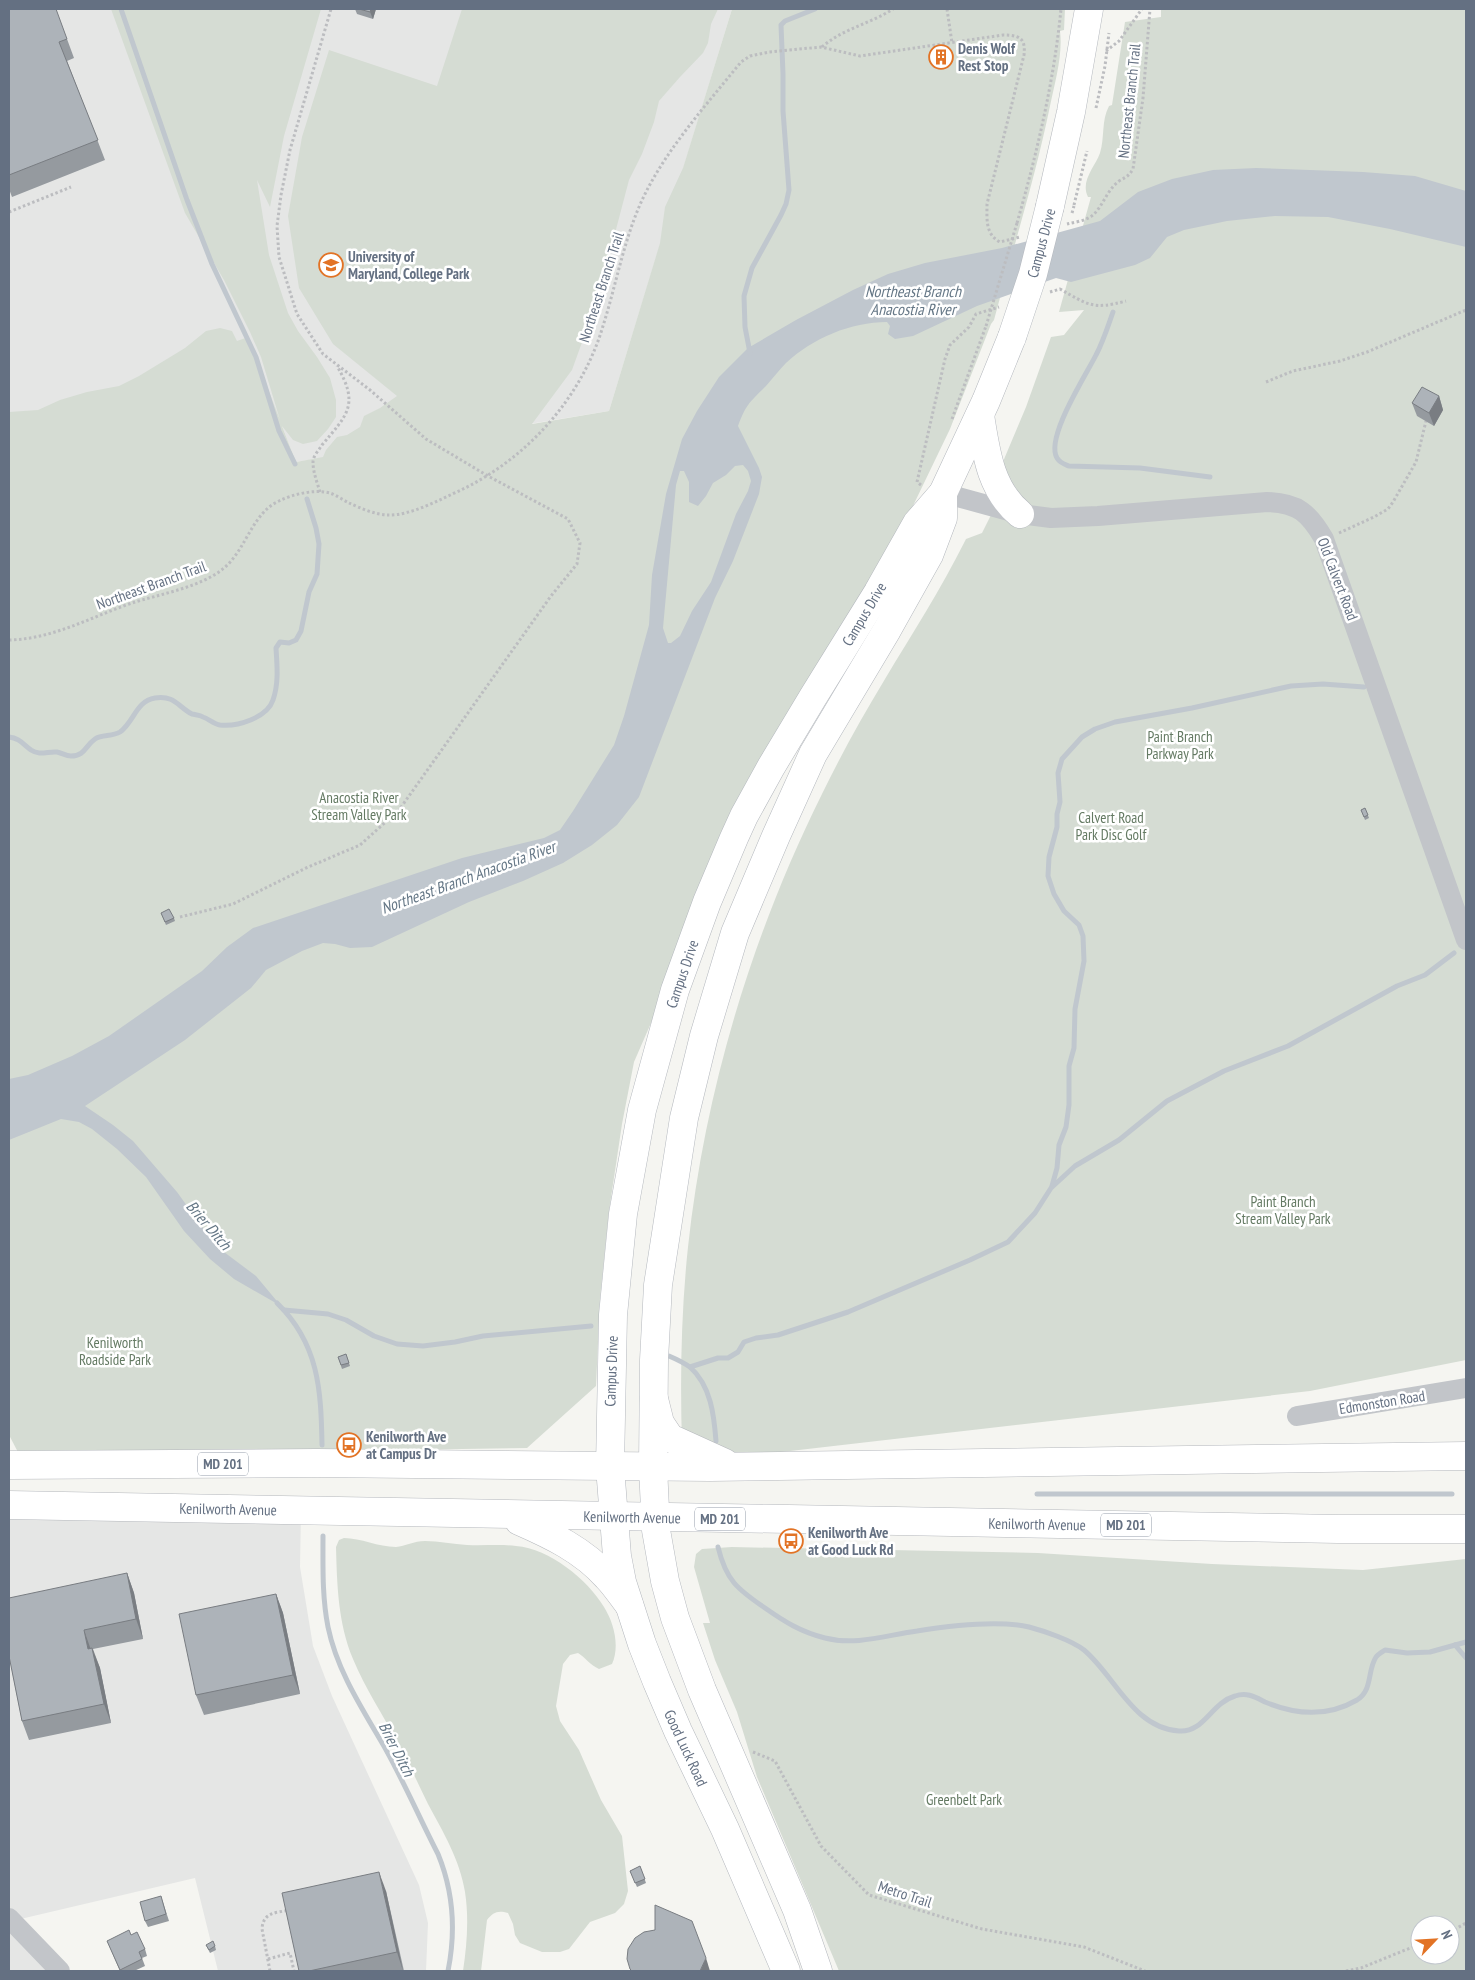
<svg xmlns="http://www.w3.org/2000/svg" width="1475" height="1980" font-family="'PT Sans Narrow',sans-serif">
<rect width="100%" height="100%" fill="#f5f5f1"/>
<g fill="#e5e6e5">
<path d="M 9,9 L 732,9 L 609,411 L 296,462 L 247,337 L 9,472 Z"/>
<path d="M 9,1505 L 301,1511 L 300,1567 L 313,1646 L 332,1696 L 419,1885 L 428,1923 L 426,1971 L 218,1971 L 195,1878 L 12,1921 L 60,1971 L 9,1971 Z"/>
</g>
<g fill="#d5dcd3" fill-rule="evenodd">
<path d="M 111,9 L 321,9 L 284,136 L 270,207 L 257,180 L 269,255 L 288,313 L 298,331 L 317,357 L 330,378 L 336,400 L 336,417 L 328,429 L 317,441 L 303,444 L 293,440 L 282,426 L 296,462 L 323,457 L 326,450 L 337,437 L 347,435 L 360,427 L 364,416 L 380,408 L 397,396 L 333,344 L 299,288 L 288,216 L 302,137 L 329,50 L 437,86 L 462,9 L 718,9 L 711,24 L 708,43 L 703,53 L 680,77 L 659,101 L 654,122 L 642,154 L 629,180 L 598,298 L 572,370 L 532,424 L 609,411 L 660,243 L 665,207 L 683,168 L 732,9 L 1065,9 L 1064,30 L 1060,31 C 1063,55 1055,82 1050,106 C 1035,179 1013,248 994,320 L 991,324 L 950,429 L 911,510 L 867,588 L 793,703 L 758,766 L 668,984 L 634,1062 L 622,1124 L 609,1211 L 600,1298 L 596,1386 L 527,1448 L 20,1456 L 9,1435 L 9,412 L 38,410 L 60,400 L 87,392 L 119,386 L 139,376 L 185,348 L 206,331 L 220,328 L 232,331 L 237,341 L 248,337 L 280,420 L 261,357 L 250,332 L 224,280 L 185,213 Z"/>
<path d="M 1161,9 L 1466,9 L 1466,1360 L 1310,1391 L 704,1461 L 682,1445 C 680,1379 681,1313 688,1247 C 705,1090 752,935 822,794 C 841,755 862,717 885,679 C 912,634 941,589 965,541 L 966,539 L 982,533 L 1009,479 L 1002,464 L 1026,407 L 1051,337 L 1064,335 L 1084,310 L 1059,312 L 1091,197 L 1088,197 C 1080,181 1095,167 1100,153 C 1105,137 1101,121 1109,106 L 1112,105 L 1125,22 L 1161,17 Z"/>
<path d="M 344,1538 C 361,1538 378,1547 396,1547 C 405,1546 414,1541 425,1541 C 439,1541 453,1544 467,1545 C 483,1546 500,1544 516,1546 C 550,1549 587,1579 604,1607 C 614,1623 620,1646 612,1664 L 599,1669 C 590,1665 586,1658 578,1653 L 570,1655 L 563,1664 L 556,1706 L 560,1721 L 579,1750 L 601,1800 L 622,1836 L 628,1891 L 624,1904 L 615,1913 L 590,1922 L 569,1949 L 560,1952 L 542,1952 L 520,1943 L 515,1935 L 513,1924 L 508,1913 C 498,1910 493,1912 487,1920 L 481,1971 L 463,1971 C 467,1945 469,1918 465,1892 C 460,1860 443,1832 428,1804 C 418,1784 409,1763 398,1743 C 383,1715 365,1688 353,1659 C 338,1623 337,1585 336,1547 L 339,1540 Z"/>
<path d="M 732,1547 L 1038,1553 L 1212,1564 L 1363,1570 L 1466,1559 L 1466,1971 L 839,1971 L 757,1777 L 737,1712 L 715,1660 L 703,1623 L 710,1623 L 694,1567 L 696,1554 L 702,1549 ZM 1420,1925 L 1450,1925 L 1450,1955 L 1420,1955 Z"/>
</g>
<path fill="#c0c7ce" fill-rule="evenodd" d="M 1256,168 L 1363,172 L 1415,176 L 1466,191 L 1466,247 L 1390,229 L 1328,217 L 1275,216 L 1227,221 L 1184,230 L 1167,237 L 1150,258 L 1135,265 L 1071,282 L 1056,278 L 977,306 L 913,336 L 895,339 L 888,334 L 890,326 L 887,322 C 851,322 813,338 786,363 C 779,370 773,378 766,386 C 750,402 746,404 738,426 L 759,468 L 762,477 L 759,494 L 733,561 L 715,598 L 639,797 L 617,825 L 592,845 L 563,863 L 523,881 L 469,902 L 372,947 L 350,948 L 335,944 L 323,943 L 302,951 L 266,970 L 251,988 L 185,1040 L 85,1106 L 113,1125 L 133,1141 L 177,1192 L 216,1246 L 256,1276 L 281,1306 L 234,1279 L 210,1259 L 184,1231 L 146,1177 L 117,1149 L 92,1129 L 79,1122 L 61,1119 L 9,1140 L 9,1079 L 28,1075 L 72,1056 L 109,1036 L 202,971 L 227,947 L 253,928 L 462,858 L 544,838 L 560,830 L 573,811 L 614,745 L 624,716 L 649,625 L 652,575 L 666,494 L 682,439 L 697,411 L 719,377 L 748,348 L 796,320 L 853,290 L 888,274 L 925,263 L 1002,248 L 1100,221 L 1138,192 L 1172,179 L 1213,170 ZM 743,465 L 748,471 L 751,481 L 748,491 L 736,514 L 711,582 L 692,611 L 680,636 L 671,643 L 668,643 L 663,628 L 676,485 L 680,471 L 684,471 L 689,482 L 689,502 L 698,506 L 706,496 L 713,483 L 726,475 L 735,466 Z"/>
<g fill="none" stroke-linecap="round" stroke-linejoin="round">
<g stroke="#c0c7ce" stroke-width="5">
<path d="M 121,9 L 187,200 L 212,264 L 256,357 L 279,431 L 295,464"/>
<path d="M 1113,312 C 1108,326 1103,342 1096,355 C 1086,375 1045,438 1057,458 C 1060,463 1064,464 1069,466 L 1140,468 L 1210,477"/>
<path d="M 750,353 L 745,327 L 744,296 L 752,268 L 781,215 L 786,204 L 789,190 L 783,111 L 783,74 L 781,25 L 785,21 L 815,9"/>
<path d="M 9,737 C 19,738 23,744 31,750 C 40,756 48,751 57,752 C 62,753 66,756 71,756 C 85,756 85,746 95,739 C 102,734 112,737 120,732 C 134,722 136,701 155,698 C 175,695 178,707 192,714 C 196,715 200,715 203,717 C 209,719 214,724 220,725 C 237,727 267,718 273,700 C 279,683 277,665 276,648 L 280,642 L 289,643 L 296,640 L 301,631 L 309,592 L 317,574 L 319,544 L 316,528 L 307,499"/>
<path d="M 1052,1186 L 1057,1168 L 1059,1145 L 1066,1127 L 1069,1105 L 1069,1066 L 1074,1048 L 1075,1009 L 1084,961 L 1083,936 L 1079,925 L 1064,911 L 1054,894 L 1048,876 L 1049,857 L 1057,827 L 1057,814 L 1060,802 L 1058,773 L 1062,759 L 1082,737 L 1095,729 L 1115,722 L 1192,708 L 1291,686 L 1323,684 L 1364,687"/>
<path d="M 277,1303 C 319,1344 321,1390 322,1445"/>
<path d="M 284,1310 L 328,1314 L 346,1320 L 374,1336 L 397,1344 L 423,1346 L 455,1342 L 483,1336 L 591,1326"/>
<path d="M 669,1356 C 676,1359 684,1363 690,1367 C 711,1386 714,1415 716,1441"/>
<path d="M 690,1367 L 718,1358 L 728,1358 L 738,1352 L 744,1342 L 756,1338 L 778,1335 L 848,1312 L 970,1260 L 1008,1242 L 1035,1213 L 1051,1188 L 1075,1166 L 1119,1140 L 1167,1101 L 1224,1071 L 1288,1046 L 1397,986 L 1425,975 L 1454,953"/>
<path d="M 1037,1494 L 1452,1494"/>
<path d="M 323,1536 C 323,1566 322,1597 328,1627 C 337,1671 363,1710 385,1748 C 404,1782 420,1819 438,1854 C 454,1893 456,1931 448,1971"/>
<path d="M 718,1547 C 726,1580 737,1589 765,1608 C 785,1622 801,1632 825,1638 C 856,1646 887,1635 917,1631 C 948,1626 998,1620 1029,1627 C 1044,1631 1071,1640 1084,1650 C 1115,1676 1133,1728 1179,1731 C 1204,1733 1211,1703 1235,1696 C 1247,1692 1255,1697 1265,1702 C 1296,1715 1328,1717 1357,1700 C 1373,1690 1367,1671 1376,1657 C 1378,1654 1382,1652 1385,1650 L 1407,1653 L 1430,1652 L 1466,1642"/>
<path d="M 1455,1645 L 1466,1658"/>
</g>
<g stroke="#b4b8be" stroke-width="29">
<g id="secondary">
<path d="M 1050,206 L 1071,112 L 1089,9"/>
<path d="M 980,415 C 986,452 990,489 1020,514"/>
<path d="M 786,1971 L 725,1829 L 678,1731 L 657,1682 L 642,1644 L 622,1582 L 617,1556 L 610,1467 L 613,1315 L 623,1214 L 642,1110 L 675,990 L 707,902 L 734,838 L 744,816 L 771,767 L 813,697 L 878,592 L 917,523 L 943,493 L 986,401 L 1012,337"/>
<path d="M 818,1971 L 797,1910 L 702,1690 L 675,1618 L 665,1581 L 656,1530 L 653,1467 L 654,1360 L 658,1285 L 684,1118 L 704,1036 L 735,933 L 776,836 L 813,754 L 887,630 L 929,555 L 943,518 L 943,493"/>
</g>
</g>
<g stroke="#b5b8bd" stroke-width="29">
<g id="primary">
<path d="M 654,1399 L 660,1423 L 670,1438 L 725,1463"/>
<path d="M 9,1465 L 317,1463 L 710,1467 L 1466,1456"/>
<path d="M 9,1505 L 1338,1529 L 1466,1529"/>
<path d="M 519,1521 C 551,1535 583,1550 607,1577 C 615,1585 622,1596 629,1605"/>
</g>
</g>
<g stroke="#bcbdc0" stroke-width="3" stroke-dasharray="2.5 2.5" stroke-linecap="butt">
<path d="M 947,9 L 952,43"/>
<path d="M 822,47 C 842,29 870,24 893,9"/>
<path d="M 1106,51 L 1119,41 L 1142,9"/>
<path d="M 1096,108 L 1105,66 L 1109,33"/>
<path d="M 1074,205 L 1087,151"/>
<path d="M 9,212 L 71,187"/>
<path d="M 1017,223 C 1037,153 1054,81 1061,9"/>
<path d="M 1067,224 C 1075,222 1086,221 1093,215 C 1103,206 1107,190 1119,181 C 1126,177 1129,176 1133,169 L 1143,98 L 1150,9"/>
<path d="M 1050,292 L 1060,289 C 1088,305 1093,310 1126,301"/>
<path d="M 1266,382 L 1293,371 L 1340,361 L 1367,352 L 1466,310"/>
<path d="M 952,419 L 986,326"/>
<path d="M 921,485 L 917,482 L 945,359 L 950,345 L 969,327 L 976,314 L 999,307"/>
<path d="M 320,492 C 317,482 313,472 313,462 C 313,456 319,450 322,445 C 347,415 360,405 337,366"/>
<path d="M 1339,533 L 1374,517 L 1388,509 L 1393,502 L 1416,462 L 1426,421"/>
<path d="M 9,640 C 53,639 91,617 132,603 C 160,594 202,587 224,568 C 246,550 252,513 279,501 C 293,494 315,489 330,493 C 336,495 343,500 349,503 C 360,508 376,515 388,515 C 410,516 441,499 461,490 C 528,458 582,397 603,326 C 617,282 625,233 646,192 C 670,145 707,104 741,62 L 750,56 L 769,52 L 821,47 L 860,56 L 1003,35 C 1019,35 1026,38 1024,55 L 987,204 C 987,219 985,234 1000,242 L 1020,237"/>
<path d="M 180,917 L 233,904 L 306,868 L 360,845 L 399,810 L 551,596 L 577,564 L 580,543 L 568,519 L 488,476 L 426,439 L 370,390 L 323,354 L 297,314 L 279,257 L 277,226 L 281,195 L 290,150 L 331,9"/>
<path d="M 753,1752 L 775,1761 L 821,1846 L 869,1895 L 982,1929 L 1084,1947 L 1145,1971"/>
<path d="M 1450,1932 L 1466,1923"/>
<path d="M 268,1959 L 290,1953 L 294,1971"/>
<path d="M 270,1971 L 262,1929 C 263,1912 276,1913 289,1910"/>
<path d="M 1346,1971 L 1361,1968 L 1420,1944"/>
</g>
<g stroke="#c2c5c9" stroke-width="20">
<path d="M 943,493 L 1020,514 L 1051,518 L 1098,516 L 1267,502 C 1298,503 1309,513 1324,539 L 1466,940"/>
<path d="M 1297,1416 L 1466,1388"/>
<path d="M 9,1918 L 60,1971"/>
</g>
<use href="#secondary" stroke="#fff" stroke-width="28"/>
<use href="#primary" stroke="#fff" stroke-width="28"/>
<g stroke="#b4b8be" stroke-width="29" stroke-linecap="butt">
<path id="secondary-bridge" d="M 1012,337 L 1033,274 L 1050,206"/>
</g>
<g stroke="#bcbdc0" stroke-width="3" stroke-dasharray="2.5 2.5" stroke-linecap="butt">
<path d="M 1072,213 L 1074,206"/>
<path d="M 986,326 L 1017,223"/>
</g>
<use href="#secondary-bridge" stroke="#fff" stroke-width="28"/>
</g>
<g fill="#959a9f">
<path d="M 9,9 L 67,39 L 74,58 L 67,61 L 105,160 L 12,197 L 9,189 Z"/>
<path d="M 355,9 L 376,9 L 373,19 L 357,14 Z"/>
<path d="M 944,47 L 947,61 L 937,62 L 936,59 Z"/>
<path d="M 1439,396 L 1443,410 L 1434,426 L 1417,416 L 1412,403 Z"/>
<path d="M 1365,808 L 1369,818 L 1365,820 L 1361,810 Z"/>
<path d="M 161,913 L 174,918 L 175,921 L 166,925 Z"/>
<path d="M 346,1354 L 350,1366 L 342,1369 L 338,1357 Z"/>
<path d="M 127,1573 L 134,1593 L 143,1639 L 93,1649 L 100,1668 L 111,1723 L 29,1740 L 22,1721 L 9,1656 Z"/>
<path d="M 276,1594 L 283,1613 L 300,1694 L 204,1715 L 196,1695 Z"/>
<path d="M 640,1866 L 646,1883 L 637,1887 L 630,1871 Z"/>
<path d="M 386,1891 L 404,1971 L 299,1971 Z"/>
<path d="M 161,1896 L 169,1921 L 148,1927 L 145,1921 Z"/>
<path d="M 131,1935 L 145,1949 L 147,1956 L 142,1958 L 145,1966 L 134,1971 L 120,1971 L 107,1941 Z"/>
<path d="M 206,1945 L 215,1946 L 216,1950 L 210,1953 Z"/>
</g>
<g fill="#797d82">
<path d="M 371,9 L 376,9 L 373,19 L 370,12 Z"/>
<path d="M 1439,396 L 1443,410 L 1434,426 L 1429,413 Z"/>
<path d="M 127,1573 L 134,1593 L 143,1639 L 136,1619 Z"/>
<path d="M 276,1594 L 283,1613 L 300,1694 L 293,1675 Z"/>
<path d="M 84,1630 L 91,1650 L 88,1649 Z"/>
<path d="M 92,1648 L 100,1668 L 111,1723 L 104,1704 Z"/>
<path d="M 379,1872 L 386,1891 L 403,1971 L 397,1952 Z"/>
<path d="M 706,1958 L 710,1971 L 700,1971 Z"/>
</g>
<g fill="#adb3b9" stroke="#797d82">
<path d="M 9,9 L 56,9 L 67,39 L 59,42 L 98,140 L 9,175 Z"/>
<path d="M 359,9 L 371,9 L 370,12 Z"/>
<path d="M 944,47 L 946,57 L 936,59 L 934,49 Z"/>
<path d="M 1422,387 L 1439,396 L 1429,413 L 1412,403 Z"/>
<path d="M 1365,808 L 1368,815 L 1364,817 L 1361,810 Z"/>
<path d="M 169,909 L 174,918 L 165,922 L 161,913 Z"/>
<path d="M 346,1354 L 349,1363 L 341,1365 L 338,1357 Z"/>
<path d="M 127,1573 L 136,1619 L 84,1630 L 88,1649 L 92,1648 L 104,1704 L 22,1721 L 9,1656 L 9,1598 Z"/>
<path d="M 276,1594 L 293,1675 L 196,1695 L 179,1614 Z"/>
<path d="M 640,1866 L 645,1879 L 635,1883 L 630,1871 Z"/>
<path d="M 379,1872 L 397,1952 L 309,1971 L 299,1971 L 282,1893 Z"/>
<path d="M 161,1896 L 166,1914 L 145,1921 L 140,1902 Z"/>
<path d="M 655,1905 L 692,1921 L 706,1958 L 700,1971 L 632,1971 L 630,1969 L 627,1959 L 628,1949 L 635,1938 L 644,1932 L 655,1930 Z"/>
<path d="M 129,1930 L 131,1935 L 137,1932 L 145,1949 L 139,1952 L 142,1959 L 120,1970 L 107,1941 Z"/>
<path d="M 213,1941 L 215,1946 L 209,1950 L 206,1945 Z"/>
</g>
<defs>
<g id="building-ring" transform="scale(1.25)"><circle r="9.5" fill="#fff" stroke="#e27325" stroke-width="1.5"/><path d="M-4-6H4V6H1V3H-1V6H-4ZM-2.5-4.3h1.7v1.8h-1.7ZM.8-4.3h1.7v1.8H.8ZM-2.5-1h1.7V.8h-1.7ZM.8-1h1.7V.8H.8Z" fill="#e27325"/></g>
<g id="university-ring" transform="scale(1.25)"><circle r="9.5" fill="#fff" stroke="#e27325" stroke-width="1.5"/><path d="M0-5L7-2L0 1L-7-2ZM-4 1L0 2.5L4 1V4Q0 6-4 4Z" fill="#e27325"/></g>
<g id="bus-ring" transform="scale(1.25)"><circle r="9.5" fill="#fff" stroke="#e27325" stroke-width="1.5"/><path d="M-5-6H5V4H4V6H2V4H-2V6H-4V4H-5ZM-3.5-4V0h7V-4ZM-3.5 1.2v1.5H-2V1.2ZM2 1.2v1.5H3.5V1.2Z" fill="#e27325"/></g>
</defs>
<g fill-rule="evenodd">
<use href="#building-ring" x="941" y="57"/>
<use href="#university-ring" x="331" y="265"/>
<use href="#bus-ring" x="349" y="1445"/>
<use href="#bus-ring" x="791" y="1541"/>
</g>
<g text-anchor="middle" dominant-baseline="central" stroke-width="5" stroke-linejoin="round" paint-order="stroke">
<g fill="#fff" stroke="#929ba8" stroke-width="1">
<rect x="198" y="1452.5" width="50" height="23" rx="4"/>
<rect x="695" y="1507.5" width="50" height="23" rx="4"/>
<rect x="1101" y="1513.5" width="50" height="23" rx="4"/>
</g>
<g font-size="14" font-weight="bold" fill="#647082">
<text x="223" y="1464">MD 201</text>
<text x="720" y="1519">MD 201</text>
<text x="1126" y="1525">MD 201</text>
</g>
<g font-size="15" font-weight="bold" fill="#647082" stroke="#fff" text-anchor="start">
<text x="958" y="48">Denis Wolf<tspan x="958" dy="17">Rest Stop</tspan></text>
<text x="348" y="256">University of<tspan x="348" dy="17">Maryland, College Park</tspan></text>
<text x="366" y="1436">Kenilworth Ave<tspan x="366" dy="17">at Campus Dr</tspan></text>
<text x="808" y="1532">Kenilworth Ave<tspan x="808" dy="17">at Good Luck Rd</tspan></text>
</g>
<g font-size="15" fill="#647082" stroke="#fff">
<text transform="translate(1129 101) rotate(-84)">Northeast Branch Trail</text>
<text transform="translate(1041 243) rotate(-75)">Campus Drive</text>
<text transform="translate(601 287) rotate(-72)">Northeast Branch Trail</text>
<text transform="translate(1338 579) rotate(69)">Old Calvert Road</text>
<text transform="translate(151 585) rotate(-20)">Northeast Branch Trail</text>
<text transform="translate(864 614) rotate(-59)">Campus Drive</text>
<text transform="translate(682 974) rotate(-71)">Campus Drive</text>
<text transform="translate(611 1371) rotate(-88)">Campus Drive</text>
<text transform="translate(1382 1402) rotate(-9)">Edmonston Road</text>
<text transform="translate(228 1509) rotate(1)">Kenilworth Avenue</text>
<text transform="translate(632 1517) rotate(1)">Kenilworth Avenue</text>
<text transform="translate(1037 1524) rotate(1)">Kenilworth Avenue</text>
<text transform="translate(686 1748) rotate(65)">Good Luck Road</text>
<text transform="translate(905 1894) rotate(18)">Metro Trail</text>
</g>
<g font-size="15" fill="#647a63" stroke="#fff">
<text x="1180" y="736">Paint Branch<tspan x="1180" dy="17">Parkway Park</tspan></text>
<text x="359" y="797">Anacostia River<tspan x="359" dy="17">Stream Valley Park</tspan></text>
<text x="1111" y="817">Calvert Road<tspan x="1111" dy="17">Park Disc Golf</tspan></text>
<text x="1283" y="1201">Paint Branch<tspan x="1283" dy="17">Stream Valley Park</tspan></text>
<text x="115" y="1342">Kenilworth<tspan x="115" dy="17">Roadside Park</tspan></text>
<text x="964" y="1799">Greenbelt Park</text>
</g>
<g font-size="16" font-style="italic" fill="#657786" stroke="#fff">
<text x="913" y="291">Northeast Branch<tspan x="913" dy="18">Anacostia River</tspan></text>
<text transform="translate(468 877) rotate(-20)">Northeast Branch Anacostia River</text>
<text transform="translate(209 1225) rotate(49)">Brier Ditch</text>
<text transform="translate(397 1749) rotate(63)">Brier Ditch</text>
</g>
</g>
<rect width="1475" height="1980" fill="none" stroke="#647082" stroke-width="20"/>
<g transform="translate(1435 1940) rotate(65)"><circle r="24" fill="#ffffff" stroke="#c1c6cd"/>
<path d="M0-4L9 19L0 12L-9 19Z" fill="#e27325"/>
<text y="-8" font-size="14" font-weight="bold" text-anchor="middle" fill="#647082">N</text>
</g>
</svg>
